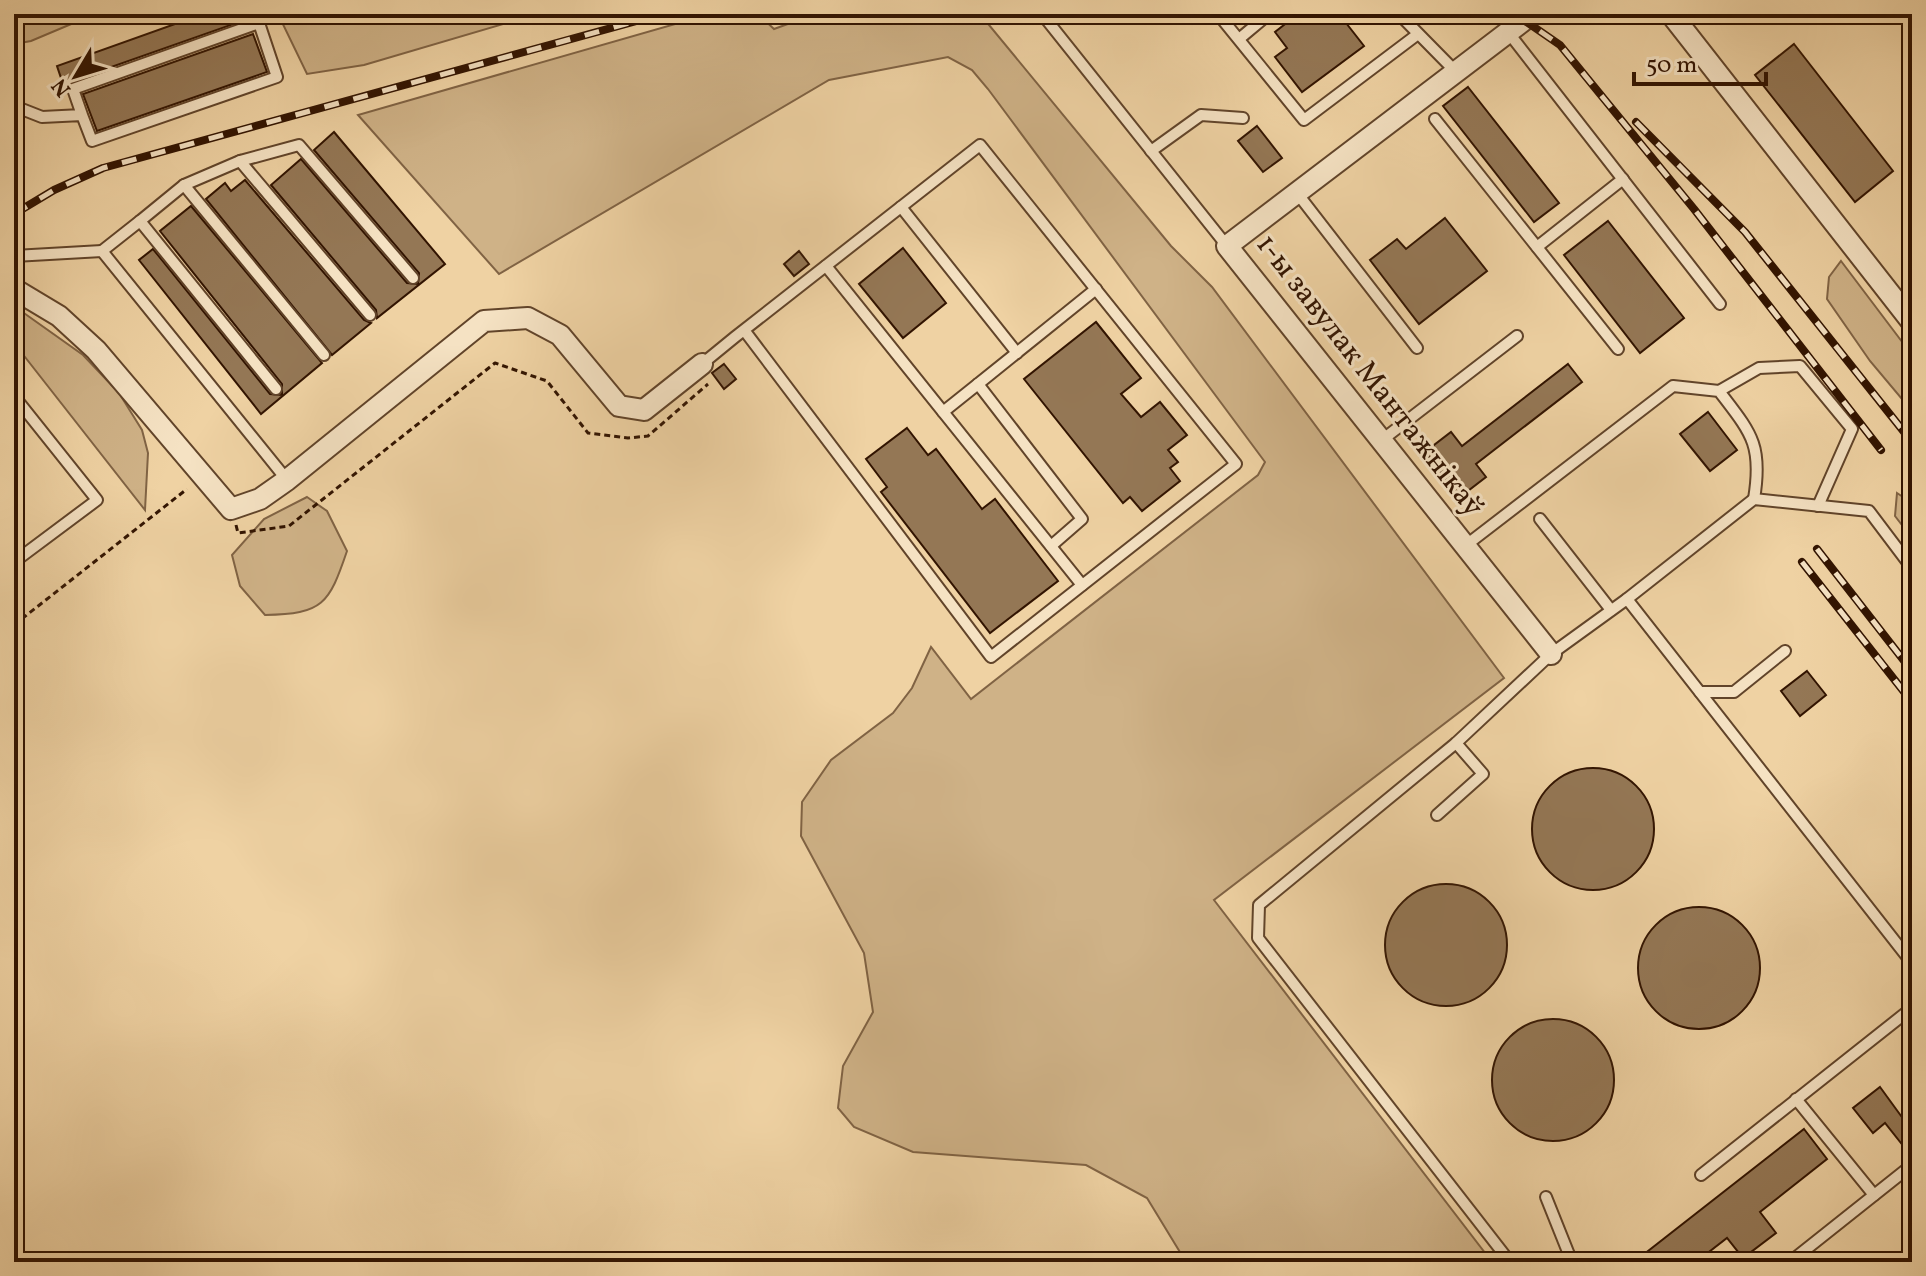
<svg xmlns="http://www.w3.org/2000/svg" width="1926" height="1276" font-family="Vollkorn,serif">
<rect width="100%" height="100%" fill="#efd2a3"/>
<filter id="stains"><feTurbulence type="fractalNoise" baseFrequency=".0025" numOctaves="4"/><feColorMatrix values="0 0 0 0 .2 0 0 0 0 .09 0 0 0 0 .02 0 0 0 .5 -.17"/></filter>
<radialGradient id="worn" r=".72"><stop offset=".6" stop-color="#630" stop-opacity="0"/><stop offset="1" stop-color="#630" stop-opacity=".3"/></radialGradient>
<g fill="#cfb287" stroke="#806344" stroke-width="2">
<path d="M 14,14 L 95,14 L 31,41 L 14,44 Z"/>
<path d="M 278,14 L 537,14 L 364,65 L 307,74 Z"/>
<path d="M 710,14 L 758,14 L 774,29 L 815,14 L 980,14 L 1171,246 L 1212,287 L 1504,678 L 1214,900 L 1492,1262 L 1186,1262 L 1147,1198 L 1086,1165 L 913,1152 L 854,1127 L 838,1108 L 843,1066 L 873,1012 L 864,953 L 801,836 L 802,802 L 831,760 L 893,713 L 912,688 L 931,647 L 971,699 L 1258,475 L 1265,462 L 988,89 L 972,70 L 948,57 L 829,80 L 499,274 L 358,115 Z"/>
<path d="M 1841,261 L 1912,355 L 1912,411 L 1870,361 L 1827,299 L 1829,277 Z"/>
<path d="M 14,306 L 83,355 L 119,393 L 142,430 L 148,453 L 145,510 L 14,343 Z"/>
<path d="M 1897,493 L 1912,503 L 1912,538 L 1895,516 Z"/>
<path d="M 307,497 L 327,511 L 347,551 C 329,604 323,614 265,615 L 240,586 L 232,555 L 264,519 Z"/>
</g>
<g fill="#947755" stroke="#321401" stroke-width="2">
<path d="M 203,14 L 246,14 L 248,19 L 63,84 L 57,66 Z"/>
<path d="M 1298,14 L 1339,14 L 1364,46 L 1302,92 L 1275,57 L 1287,48 L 1275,32 Z"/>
<path d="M 253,34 L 267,72 L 97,131 L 83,94 Z"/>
<path d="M 1794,44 L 1893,171 L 1855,202 L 1755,75 Z"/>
<path d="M 1468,87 L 1559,203 L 1534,222 L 1443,106 Z"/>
<path d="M 1257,126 L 1282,158 L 1263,172 L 1238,141 Z"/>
<path d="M 334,132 L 445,264 L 377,318 L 376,310 L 271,185 L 301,159 L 407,283 L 418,284 L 419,273 L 314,150 Z"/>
<path d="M 245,180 L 364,320 L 371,323 L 332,355 L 206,199 L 225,183 L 231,191 Z"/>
<path d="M 191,206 L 322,363 L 261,414 L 139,260 L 153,249 L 270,394 L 282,395 L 282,384 L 160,231 Z"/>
<path d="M 1445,218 L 1487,271 L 1419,324 L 1370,260 L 1397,239 L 1406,249 Z"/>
<path d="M 1608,221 L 1684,318 L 1640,353 L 1564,255 Z"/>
<path d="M 903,248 L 946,303 L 903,338 L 859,284 Z"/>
<path d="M 799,251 L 809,264 L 794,276 L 784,264 Z"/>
<path d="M 1096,322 L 1141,378 L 1121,394 L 1141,417 L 1160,402 L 1187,435 L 1168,450 L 1178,462 L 1170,468 L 1180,481 L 1142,511 L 1130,497 L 1123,503 L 1024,379 Z"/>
<path d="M 724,364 L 736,379 L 724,389 L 712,373 Z"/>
<path d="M 1568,364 L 1582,382 L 1476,464 L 1486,477 L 1460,497 L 1425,452 L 1451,432 L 1462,446 Z"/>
<path d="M 1708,412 L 1737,450 L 1710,471 L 1680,434 Z"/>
<path d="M 907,428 L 928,455 L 936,449 L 982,509 L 995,499 L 1058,581 L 990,633 L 881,492 L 887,487 L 866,459 Z"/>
<path d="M 1807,671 L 1826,695 L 1800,716 L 1781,691 Z"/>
<circle cx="1593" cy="829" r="61"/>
<circle cx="1446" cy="945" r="61"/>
<circle cx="1699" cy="968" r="61"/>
<circle cx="1553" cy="1080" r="61"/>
<path d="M 1880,1087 L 1912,1131 L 1912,1157 L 1885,1123 L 1873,1133 L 1853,1108 Z"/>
<path d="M 1804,1129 L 1827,1159 L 1760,1212 L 1776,1233 L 1743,1258 L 1727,1238 L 1696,1262 L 1634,1262 Z"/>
</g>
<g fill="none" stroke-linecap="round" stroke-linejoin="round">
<g stroke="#61442a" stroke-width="14">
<g id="service">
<path d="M 1042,14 L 1227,246"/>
<path d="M 1218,14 L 1304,120 L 1418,34"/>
<path d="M 1399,14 L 1456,72"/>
<path d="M 1508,32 L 1720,304"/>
<path d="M 1239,39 L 1269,14"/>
<path d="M 14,106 L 42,117 L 82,115 L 73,89 L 259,23 L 277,77 L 92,141 L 82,115"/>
<path d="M 1435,119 L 1618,349"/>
<path d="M 14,150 L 18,144 L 15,107"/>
<path d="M 1151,151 L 1201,115 L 1243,118"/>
<path d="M 240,161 L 299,145 L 413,278"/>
<path d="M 184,185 L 240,161 L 370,315"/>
<path d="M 1297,193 L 1417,348"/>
<path d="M 901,207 L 1017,353"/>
<path d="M 140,221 L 184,185 L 324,355"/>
<path d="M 1537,247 L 1623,179"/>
<path d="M 14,256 L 102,251"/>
<path d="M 826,266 L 1082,585"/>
<path d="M 702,364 L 735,337 L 980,145 L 1236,464 L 991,657 L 744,330"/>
<path d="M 978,384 L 1096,289"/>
<path d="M 276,389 L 140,221 L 102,251 L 287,480"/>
<path d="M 1719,391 L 1759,368 L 1800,366 L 1852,429 L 1818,506"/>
<path d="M 14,396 L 97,500 L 14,562"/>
<path d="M 943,412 L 978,384 L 1082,519 L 1051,546"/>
<path d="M 1382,440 L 1517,336"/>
<path d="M 1540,519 L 1611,610"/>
<path d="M 1465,546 L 1673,386 L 1719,391 C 1751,433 1763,444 1754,499"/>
<path d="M 1627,599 L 1754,499 L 1869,511 L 1912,568"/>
<path d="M 1700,692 L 1734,692 L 1785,651"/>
<path d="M 1437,815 L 1483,774 L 1456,743"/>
<path d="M 1796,1099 L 1874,1195"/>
<path d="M 1701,1175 L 1912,1008"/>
<path d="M 1546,1197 L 1572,1262"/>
<path d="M 1510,1262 L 1258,938 L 1259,905 L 1456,743 L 1551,654 L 1627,599 L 1912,963"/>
<path d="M 1790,1262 L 1912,1165"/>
</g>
</g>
<g stroke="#61442a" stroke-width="24">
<g id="minor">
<path d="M 1532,14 L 1227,246 L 1551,654"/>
<path d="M 1671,14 L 1912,322"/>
<path d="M 14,289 L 59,316 L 96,350 L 231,509 L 260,499 L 287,480 L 484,321 L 528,318 L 560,335 L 619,406 L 644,410 L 702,364"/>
</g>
</g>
<g stroke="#321401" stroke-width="3" stroke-dasharray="6 4" stroke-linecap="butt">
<path d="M 236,525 L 238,533 L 289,526 L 495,363 L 547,381 L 588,433 L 628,438 L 648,436 L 708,384"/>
<path d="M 14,625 L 187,489"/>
</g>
<use href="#service" stroke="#f5e2c3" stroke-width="10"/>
<use href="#minor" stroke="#f5e2c3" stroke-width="20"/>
<g stroke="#321401" stroke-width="8">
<g id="rail">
<path d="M 1515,14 L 1560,45 L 1694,209 L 1881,450"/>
<path d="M 1636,122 L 1745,232 L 1912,442"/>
<path d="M 14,214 L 54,190 L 103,168 L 662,14"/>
<path d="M 1817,549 L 1912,671"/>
<path d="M 1802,562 L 1912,702"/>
</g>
</g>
<use href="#rail" stroke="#f5e2c3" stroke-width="5" stroke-dasharray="15" stroke-linecap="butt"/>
</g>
<g text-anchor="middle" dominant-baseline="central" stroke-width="6" stroke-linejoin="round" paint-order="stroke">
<g font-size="30" fill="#321401" stroke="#f5e2c3">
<text transform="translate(1369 376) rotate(52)">1-ы завулак Мантажнікаў</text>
</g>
</g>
<rect width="1926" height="1276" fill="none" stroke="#efd2a3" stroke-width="48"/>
<rect x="16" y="16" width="1894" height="1244" fill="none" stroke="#321401" stroke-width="4"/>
<rect x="24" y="24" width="1878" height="1228" fill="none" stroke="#321401" stroke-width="2"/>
<g transform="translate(76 76) rotate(232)" stroke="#f5e2c3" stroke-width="6" paint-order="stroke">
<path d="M0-6L14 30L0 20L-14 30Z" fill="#321401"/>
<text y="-12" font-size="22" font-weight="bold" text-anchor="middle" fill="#321401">N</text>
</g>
<path d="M1634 72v12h132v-12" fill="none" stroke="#321401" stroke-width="4"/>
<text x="1646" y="72" font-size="24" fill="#321401" stroke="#f5e2c3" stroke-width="6" paint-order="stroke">50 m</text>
<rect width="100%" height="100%" filter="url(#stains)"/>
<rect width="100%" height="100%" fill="url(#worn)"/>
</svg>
